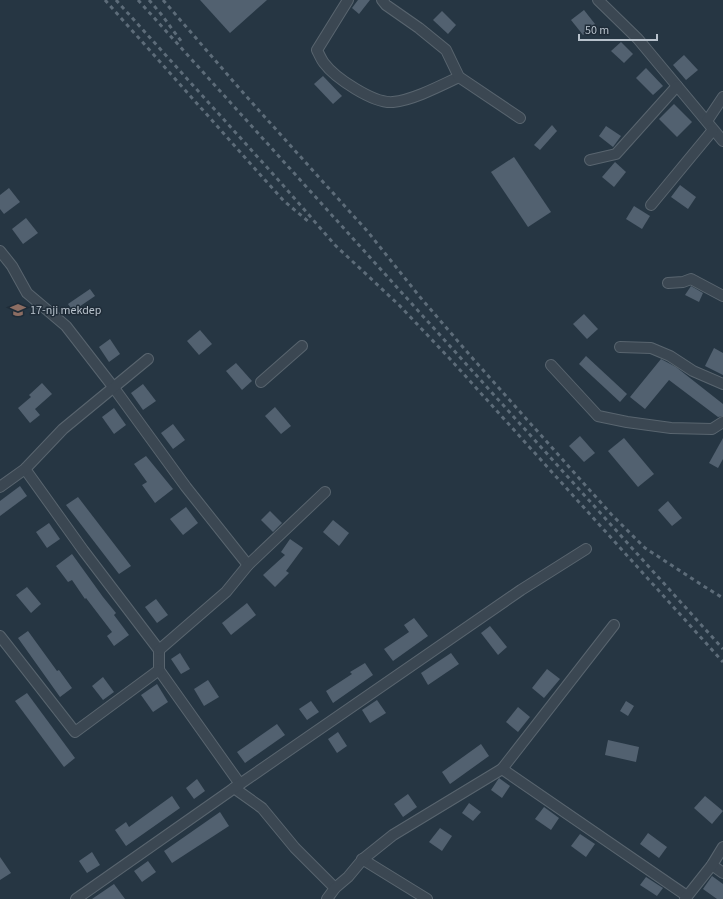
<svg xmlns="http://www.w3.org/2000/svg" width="723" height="899" font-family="'Source Sans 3',sans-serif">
<rect width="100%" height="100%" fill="#263643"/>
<g fill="#526170">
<path d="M 200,0 L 267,0 L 230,33 Z"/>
<path d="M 358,0 L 370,0 L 359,14 L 352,8 Z"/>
<path d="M 584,10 L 595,24 L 583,35 L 571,20 Z"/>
<path d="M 442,11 L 456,25 L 448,34 L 433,20 Z"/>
<path d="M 621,42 L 633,54 L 624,63 L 611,51 Z"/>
<path d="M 684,55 L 698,70 L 686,80 L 673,65 Z"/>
<path d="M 646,68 L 663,86 L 653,95 L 636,78 Z"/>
<path d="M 323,76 L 342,96 L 333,104 L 314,84 Z"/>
<path d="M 674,104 L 692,122 L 677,137 L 659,119 Z"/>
<path d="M 552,125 L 557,131 L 540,150 L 534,145 Z"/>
<path d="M 606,126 L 621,136 L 613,147 L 599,136 Z"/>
<path d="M 514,157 L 551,212 L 528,227 L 491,172 Z"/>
<path d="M 615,162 L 626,172 L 614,187 L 602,177 Z"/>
<path d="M 680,185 L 696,197 L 688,209 L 671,197 Z"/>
<path d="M 9,188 L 20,202 L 4,214 L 0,209 L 0,195 Z"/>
<path d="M 634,206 L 650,216 L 642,229 L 626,219 Z"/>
<path d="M 26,218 L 38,233 L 23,244 L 12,229 Z"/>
<path d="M 691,286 L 703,293 L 699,302 L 685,295 Z"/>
<path d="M 90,289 L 95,296 L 73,311 L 68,304 Z"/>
<path d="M 584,314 L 598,329 L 587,339 L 573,324 Z"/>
<path d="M 200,330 L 212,344 L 199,355 L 187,341 Z"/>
<path d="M 110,339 L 120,354 L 109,362 L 99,347 Z"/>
<path d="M 714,348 L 723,353 L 723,375 L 705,366 Z"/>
<path d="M 586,356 L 627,394 L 620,402 L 579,364 Z"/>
<path d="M 661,359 L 676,367 L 723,404 L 723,416 L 718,417 L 669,380 L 645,409 L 630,397 Z"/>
<path d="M 236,363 L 252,381 L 242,390 L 226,371 Z"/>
<path d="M 42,383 L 52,394 L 35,409 L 40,415 L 30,423 L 18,408 L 31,397 L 29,395 Z"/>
<path d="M 143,384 L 156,401 L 143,410 L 131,393 Z"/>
<path d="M 275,407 L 291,426 L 281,434 L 265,416 Z"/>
<path d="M 114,408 L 126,425 L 114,434 L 102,417 Z"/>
<path d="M 173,424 L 185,440 L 173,449 L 161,433 Z"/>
<path d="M 580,436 L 595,453 L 584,462 L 569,446 Z"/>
<path d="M 624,438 L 654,474 L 638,487 L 608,451 Z"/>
<path d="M 723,438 L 723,459 L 718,468 L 709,463 Z"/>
<path d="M 146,456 L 173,489 L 155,503 L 142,485 L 147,482 L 134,464 Z"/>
<path d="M 20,486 L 27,496 L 0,516 L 0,501 Z"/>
<path d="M 78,497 L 131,566 L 119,574 L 66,505 Z"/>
<path d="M 668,501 L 682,518 L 672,526 L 658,510 Z"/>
<path d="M 186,507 L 198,523 L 183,535 L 170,519 Z"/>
<path d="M 270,511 L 282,523 L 273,532 L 261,520 Z"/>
<path d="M 333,520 L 349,533 L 339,546 L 323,532 Z"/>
<path d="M 49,523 L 60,539 L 47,548 L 36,532 Z"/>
<path d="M 290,539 L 303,548 L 286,571 L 289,573 L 275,587 L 263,575 L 285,555 L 281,552 Z"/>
<path d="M 72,554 L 103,597 L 116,613 L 114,615 L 129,635 L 114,646 L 107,636 L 112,632 L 86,598 L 85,599 L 72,580 L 68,582 L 56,566 Z"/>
<path d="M 27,587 L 41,604 L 31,613 L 16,595 Z"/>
<path d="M 156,599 L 168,615 L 157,623 L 145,607 Z"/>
<path d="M 247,603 L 256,615 L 231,635 L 222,623 Z"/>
<path d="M 414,618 L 428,636 L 393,661 L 384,649 L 409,632 L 404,625 Z"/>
<path d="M 490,626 L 507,647 L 498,655 L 481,633 Z"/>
<path d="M 28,631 L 57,671 L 59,670 L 72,688 L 60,697 L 18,638 Z"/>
<path d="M 180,653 L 190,669 L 181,674 L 171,659 Z"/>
<path d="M 451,653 L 459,664 L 428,685 L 421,673 Z"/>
<path d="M 365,663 L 373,675 L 333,703 L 326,691 L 352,674 L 350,672 Z"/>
<path d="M 547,669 L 560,679 L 544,698 L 532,688 Z"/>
<path d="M 103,677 L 114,692 L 103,700 L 92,686 Z"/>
<path d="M 208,680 L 219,697 L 204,706 L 194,689 Z"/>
<path d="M 157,684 L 168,702 L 153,712 L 141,695 Z"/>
<path d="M 27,693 L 75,758 L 64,767 L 15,701 Z"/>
<path d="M 377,700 L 386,713 L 370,723 L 362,710 Z"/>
<path d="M 311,701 L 319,712 L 307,720 L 299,709 Z"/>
<path d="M 626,701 L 634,706 L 628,716 L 620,711 Z"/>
<path d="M 518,707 L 530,717 L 518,732 L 506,722 Z"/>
<path d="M 277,724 L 285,735 L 245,763 L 237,752 Z"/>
<path d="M 338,732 L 347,746 L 337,753 L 328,739 Z"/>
<path d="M 608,740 L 639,747 L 636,762 L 605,755 Z"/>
<path d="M 481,744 L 489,756 L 450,784 L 442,772 Z"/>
<path d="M 499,778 L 510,786 L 502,798 L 491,790 Z"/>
<path d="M 197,779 L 205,791 L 194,799 L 186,788 Z"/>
<path d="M 408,794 L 417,807 L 403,817 L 394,804 Z"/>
<path d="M 172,796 L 180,808 L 126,846 L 115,830 L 126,822 L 129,827 Z"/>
<path d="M 705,796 L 723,811 L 712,824 L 694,808 Z"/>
<path d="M 469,803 L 481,812 L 473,821 L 462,813 Z"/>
<path d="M 544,807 L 559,818 L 551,830 L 535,819 Z"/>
<path d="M 220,812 L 229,826 L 172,863 L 164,851 Z"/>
<path d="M 440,828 L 452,836 L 442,851 L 429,842 Z"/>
<path d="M 648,833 L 667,847 L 659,858 L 640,844 Z"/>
<path d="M 580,834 L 595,844 L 586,857 L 571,846 Z"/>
<path d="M 92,852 L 100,865 L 87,873 L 79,861 Z"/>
<path d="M 0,857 L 11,873 L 0,880 Z"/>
<path d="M 148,861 L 156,872 L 142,882 L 134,871 Z"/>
<path d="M 712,876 L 723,884 L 723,899 L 717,899 L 703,889 Z"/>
<path d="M 646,877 L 663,888 L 657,896 L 640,885 Z"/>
<path d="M 114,884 L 125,899 L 92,899 Z"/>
</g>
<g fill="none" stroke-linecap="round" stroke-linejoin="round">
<g stroke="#59656f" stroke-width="12">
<g id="minor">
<path d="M 348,0 L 317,50 C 319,54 321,59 324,63 C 335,78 374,104 393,102 C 413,100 440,86 459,77"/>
<path d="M 382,0 L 386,5 L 419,28 L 446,50 L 459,77 L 520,118"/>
<path d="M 598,0 L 638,39 L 723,141"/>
<path d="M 707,121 L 723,97"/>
<path d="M 590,160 L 616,154 L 677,86"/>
<path d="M 651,205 L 713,130"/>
<path d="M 0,251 L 12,266 L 27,293 L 66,326 L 114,388 L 186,487 L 248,565"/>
<path d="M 668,283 L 683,282 L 691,279 L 723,296"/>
<path d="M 620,347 L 651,348 L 670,356 L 693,371 L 723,384"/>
<path d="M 551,365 L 598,416 L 627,422 L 671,428 L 712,429 L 723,422"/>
<path d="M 261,382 L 302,346"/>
<path d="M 25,469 L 83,550 L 159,650 L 159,670 L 240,784"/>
<path d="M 0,487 L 25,469 L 63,429 L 148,359"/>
<path d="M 0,636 L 75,732 L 159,670"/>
<path d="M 159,650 L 226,592 L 248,565 L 325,492"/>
<path d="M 502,769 L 687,896"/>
<path d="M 234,788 L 262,808 L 295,848 L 335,888"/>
<path d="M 362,859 L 427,899"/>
<path d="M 712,865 L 723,873"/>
<path d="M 76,899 L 240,784 L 521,590 L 586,549"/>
<path d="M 327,899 L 335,888 L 348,877 L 363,859 L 393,835 L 502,769 L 614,625"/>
<path d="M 685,899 L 712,865 L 723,847"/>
</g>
</g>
<use href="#minor" stroke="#3b4752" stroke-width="10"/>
<g stroke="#5d6c79" stroke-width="3" stroke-dasharray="4 4" stroke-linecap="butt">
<path d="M 105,0 L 265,180 L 284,201 L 309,222"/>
<path d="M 116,0 L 282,184 L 335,245 L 399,305 L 451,360 L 723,662"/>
<path d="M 138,0 L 723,649"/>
<path d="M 149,0 L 161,14 L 181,41"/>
<path d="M 163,0 L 246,96 L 368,232 L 420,297 L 474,360 L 611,514 L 645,548 L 705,587 L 723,598"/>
</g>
</g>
<defs>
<g id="school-bare" transform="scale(1.2)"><path d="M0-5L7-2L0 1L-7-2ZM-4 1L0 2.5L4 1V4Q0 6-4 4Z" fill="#8d6e63" stroke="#1f2c38" stroke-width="2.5" paint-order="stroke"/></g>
</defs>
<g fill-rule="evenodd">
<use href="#school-bare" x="18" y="310"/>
</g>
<g text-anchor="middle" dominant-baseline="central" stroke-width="3" stroke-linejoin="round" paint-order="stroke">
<g font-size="12" fill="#b8c2cc" stroke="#1f2c38" text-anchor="start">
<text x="30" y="310">17-nji mekdep</text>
</g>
</g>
<path d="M579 34v6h78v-6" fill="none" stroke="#b8c2cc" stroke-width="2"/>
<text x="585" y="34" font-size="12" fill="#b8c2cc" stroke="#1f2c38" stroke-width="3" paint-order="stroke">50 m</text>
</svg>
